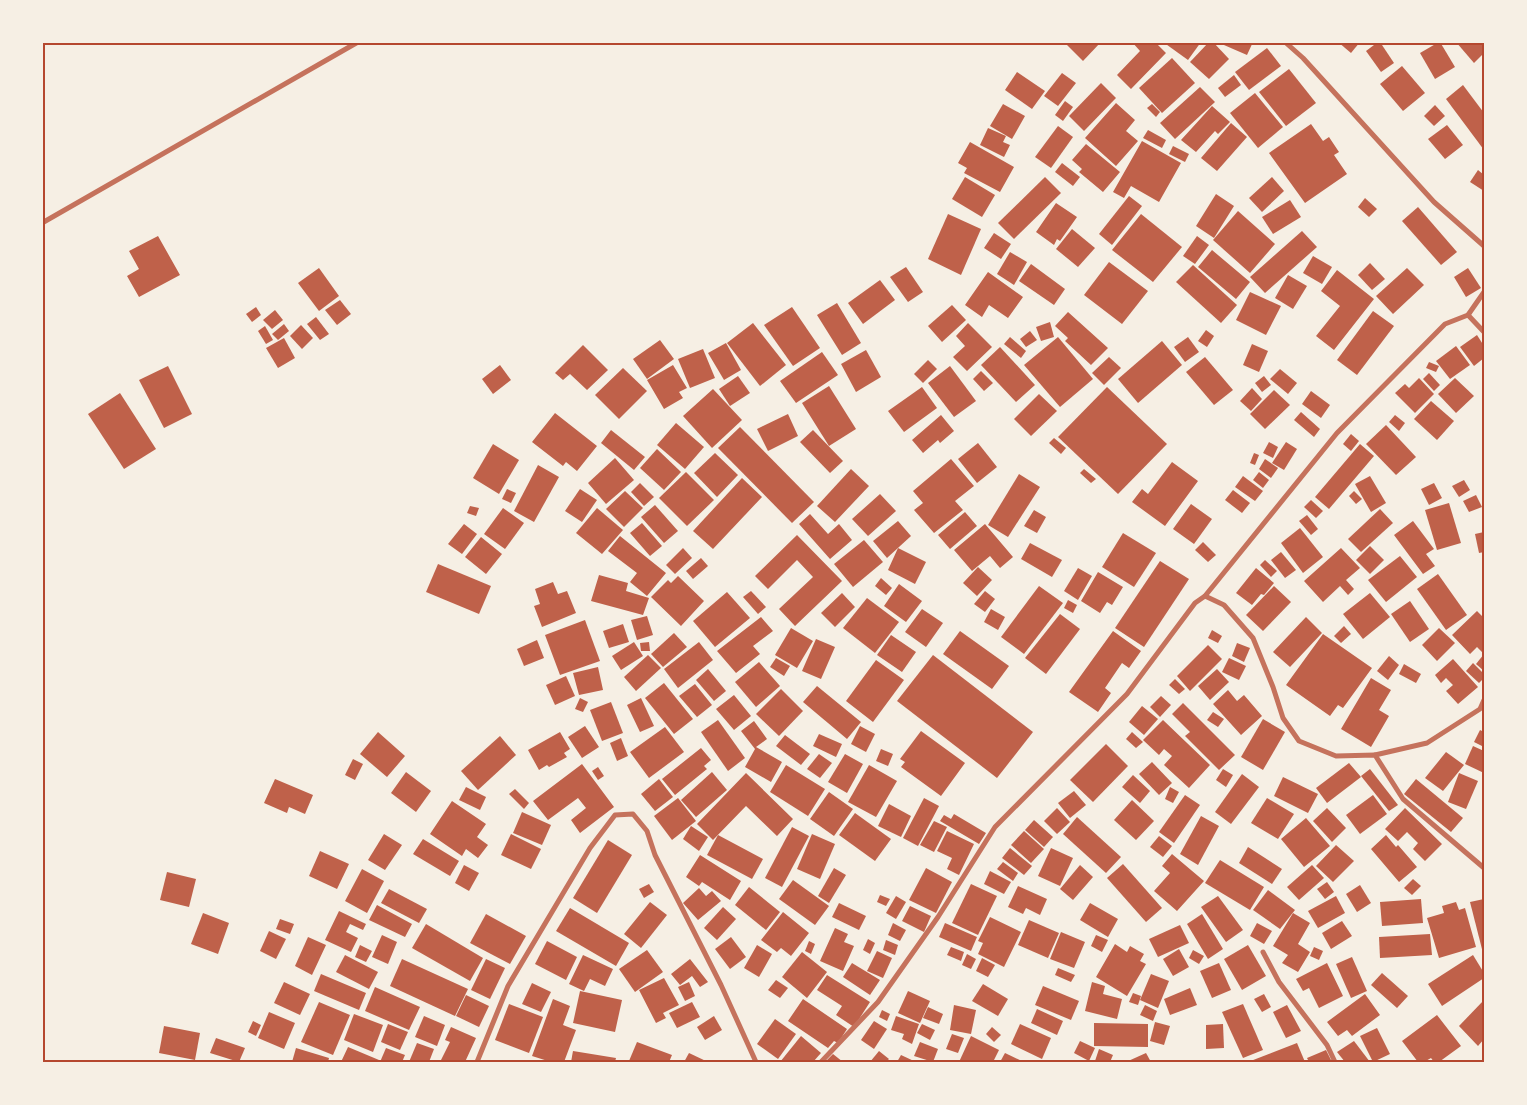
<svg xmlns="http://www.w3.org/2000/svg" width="1527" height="1105" font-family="Figtree,sans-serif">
<rect width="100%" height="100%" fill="#f6efe4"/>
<g fill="#bf614a">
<path d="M 1064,42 L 1101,42 L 1083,61 Z"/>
<path d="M 1132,42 L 1155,42 L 1166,53 L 1131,89 L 1117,75 L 1140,51 Z"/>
<path d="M 1163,42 L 1201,42 L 1188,60 Z"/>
<path d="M 1209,42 L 1213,42 L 1229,59 L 1209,79 L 1190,62 Z"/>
<path d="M 1217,42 L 1253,42 L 1247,55 Z"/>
<path d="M 1338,42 L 1360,42 L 1351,53 Z"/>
<path d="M 1378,42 L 1380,42 L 1394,63 L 1381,72 L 1366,51 Z"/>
<path d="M 1439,42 L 1440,42 L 1455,67 L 1435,79 L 1420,53 Z"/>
<path d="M 1456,42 L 1484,42 L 1484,53 L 1474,63 Z"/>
<path d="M 1267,48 L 1281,66 L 1249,90 L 1235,72 Z"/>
<path d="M 1172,58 L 1195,83 L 1162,113 L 1139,88 Z"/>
<path d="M 1402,66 L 1425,93 L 1403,111 L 1380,84 Z"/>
<path d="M 1289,69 L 1316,103 L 1286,126 L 1259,92 Z"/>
<path d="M 1017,72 L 1045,91 L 1032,109 L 1005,90 Z"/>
<path d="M 1062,73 L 1076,83 L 1058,106 L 1044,96 Z"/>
<path d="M 1234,75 L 1241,85 L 1225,97 L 1218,88 Z"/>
<path d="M 1101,83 L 1116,98 L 1084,131 L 1069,116 Z"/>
<path d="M 1463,85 L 1484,113 L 1484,150 L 1446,99 Z"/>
<path d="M 1200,87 L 1215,102 L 1175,139 L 1160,123 Z"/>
<path d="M 1255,93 L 1283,127 L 1258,148 L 1230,113 Z"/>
<path d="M 1065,101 L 1073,107 L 1063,121 L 1055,115 Z"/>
<path d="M 1116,103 L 1135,120 L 1126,131 L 1138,141 L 1116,166 L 1085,138 Z"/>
<path d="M 1003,104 L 1025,116 L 1012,139 L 990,126 Z"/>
<path d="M 1152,104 L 1160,112 L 1156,117 L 1147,108 Z"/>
<path d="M 1435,105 L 1445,116 L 1434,126 L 1424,116 Z"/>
<path d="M 1212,106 L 1230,122 L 1218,134 L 1215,131 L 1196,152 L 1181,140 Z"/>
<path d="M 1231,123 L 1247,137 L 1217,171 L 1201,158 Z"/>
<path d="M 1311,124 L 1323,141 L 1329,137 L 1339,152 L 1334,155 L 1347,174 L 1305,203 L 1269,153 Z"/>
<path d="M 1447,125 L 1463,145 L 1445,159 L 1428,139 Z"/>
<path d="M 1058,126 L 1073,137 L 1051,168 L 1035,157 Z"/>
<path d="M 988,128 L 1006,136 L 1003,142 L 1010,145 L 1004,157 L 980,145 Z"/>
<path d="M 1148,130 L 1166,140 L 1162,148 L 1143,138 Z"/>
<path d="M 1142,141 L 1181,163 L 1159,202 L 1131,186 L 1124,198 L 1113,192 Z"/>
<path d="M 970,142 L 1014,167 L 1000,192 L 964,173 L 967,168 L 958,163 Z"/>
<path d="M 1086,144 L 1120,172 L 1103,192 L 1079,172 L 1082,169 L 1072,160 Z"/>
<path d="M 1173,146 L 1189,154 L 1185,162 L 1169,154 Z"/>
<path d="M 1062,163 L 1080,177 L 1073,186 L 1055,172 Z"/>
<path d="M 1478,170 L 1484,175 L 1484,191 L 1470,182 Z"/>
<path d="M 965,177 L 995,195 L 982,217 L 952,199 Z"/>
<path d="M 1045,177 L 1061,193 L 1014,239 L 998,223 Z"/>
<path d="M 1272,177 L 1284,191 L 1262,212 L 1249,198 Z"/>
<path d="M 1216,194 L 1234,206 L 1214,238 L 1196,226 Z"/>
<path d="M 1129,196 L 1142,206 L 1112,245 L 1099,234 Z"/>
<path d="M 1365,198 L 1377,209 L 1369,217 L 1358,207 Z"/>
<path d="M 1290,200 L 1301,217 L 1273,234 L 1262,217 Z"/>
<path d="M 1056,203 L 1077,217 L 1060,241 L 1057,239 L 1054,245 L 1036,232 Z"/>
<path d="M 1418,207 L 1457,252 L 1441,265 L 1402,221 Z"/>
<path d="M 1238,211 L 1275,244 L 1250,273 L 1213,240 Z"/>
<path d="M 948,214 L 981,229 L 961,275 L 928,259 Z"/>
<path d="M 1141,214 L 1182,247 L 1153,282 L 1112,250 Z"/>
<path d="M 1072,229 L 1095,248 L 1078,267 L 1056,249 Z"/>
<path d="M 1302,231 L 1317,247 L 1265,293 L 1250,277 Z"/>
<path d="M 994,233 L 1011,244 L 1001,259 L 984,248 Z"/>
<path d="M 158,236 L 180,275 L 139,297 L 127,276 L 139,269 L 129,251 Z"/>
<path d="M 1197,236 L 1209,245 L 1195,264 L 1183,256 Z"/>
<path d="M 1212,250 L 1250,282 L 1236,299 L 1198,267 Z"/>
<path d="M 1010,252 L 1027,262 L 1014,285 L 997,274 Z"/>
<path d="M 1313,256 L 1332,267 L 1322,284 L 1303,273 Z"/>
<path d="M 1109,262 L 1148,291 L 1122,324 L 1084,295 Z"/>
<path d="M 1370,263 L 1385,279 L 1372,290 L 1358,275 Z"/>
<path d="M 1031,264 L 1065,289 L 1054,305 L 1019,281 Z"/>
<path d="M 1193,265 L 1237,305 L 1221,323 L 1176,282 Z"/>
<path d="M 906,267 L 923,292 L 908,302 L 890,277 Z"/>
<path d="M 319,268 L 339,296 L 319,311 L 298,283 Z"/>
<path d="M 1407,268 L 1424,285 L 1393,314 L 1376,296 Z"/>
<path d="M 1468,268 L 1481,288 L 1466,297 L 1454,277 Z"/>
<path d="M 1337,270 L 1374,299 L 1334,350 L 1316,336 L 1340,306 L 1321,291 Z"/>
<path d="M 988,272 L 1023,297 L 1008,318 L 989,305 L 982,317 L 965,305 Z"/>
<path d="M 1288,275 L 1307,286 L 1293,309 L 1275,298 Z"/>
<path d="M 880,280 L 895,300 L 863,324 L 848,303 Z"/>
<path d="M 1250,292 L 1281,306 L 1266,335 L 1236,320 Z"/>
<path d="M 340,300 L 351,314 L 337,325 L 325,310 Z"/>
<path d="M 837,303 L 861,343 L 842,355 L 817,315 Z"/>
<path d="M 952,305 L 966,320 L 942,342 L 928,326 Z"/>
<path d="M 256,307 L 261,315 L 252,322 L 246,314 Z"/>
<path d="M 792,307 L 820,348 L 793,366 L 764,325 Z"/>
<path d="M 275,310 L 283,320 L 272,329 L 263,320 Z"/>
<path d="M 1373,311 L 1394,326 L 1357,375 L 1337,360 Z"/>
<path d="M 1068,312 L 1108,348 L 1091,365 L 1065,341 L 1068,338 L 1055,326 Z"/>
<path d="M 316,317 L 329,334 L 320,340 L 307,324 Z"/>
<path d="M 1050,322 L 1054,337 L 1041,341 L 1036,327 Z"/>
<path d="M 753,323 L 786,365 L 760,386 L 727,343 Z"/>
<path d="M 968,323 L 992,347 L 967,371 L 953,357 L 965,346 L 956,336 Z"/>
<path d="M 284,324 L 289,331 L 278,340 L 272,334 Z"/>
<path d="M 301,325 L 313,338 L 302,349 L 290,336 Z"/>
<path d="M 265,326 L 273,340 L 266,344 L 258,331 Z"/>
<path d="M 1206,330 L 1214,336 L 1207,347 L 1198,341 Z"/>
<path d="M 1030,331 L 1037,340 L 1026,347 L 1020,339 Z"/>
<path d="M 1477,335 L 1484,346 L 1484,358 L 1474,366 L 1460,347 Z"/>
<path d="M 1010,337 L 1026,351 L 1021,358 L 1004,344 Z"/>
<path d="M 1058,337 L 1093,379 L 1060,407 L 1024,365 Z"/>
<path d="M 1188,337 L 1199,352 L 1185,362 L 1174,347 Z"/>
<path d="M 284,338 L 295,358 L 278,368 L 266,348 Z"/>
<path d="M 660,340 L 674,359 L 647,379 L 633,359 Z"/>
<path d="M 1162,341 L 1182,365 L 1138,403 L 1118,379 Z"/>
<path d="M 726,343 L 741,370 L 724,380 L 708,353 Z"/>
<path d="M 1252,344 L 1268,351 L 1259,372 L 1243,365 Z"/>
<path d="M 583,345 L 608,370 L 587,390 L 570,374 L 563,380 L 555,373 Z"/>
<path d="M 1456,346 L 1470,365 L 1450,379 L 1436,361 Z"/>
<path d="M 1000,347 L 1035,385 L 1016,402 L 981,365 Z"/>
<path d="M 703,349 L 715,378 L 690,388 L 678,359 Z"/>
<path d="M 866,350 L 881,377 L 856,392 L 841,364 Z"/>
<path d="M 822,352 L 838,375 L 796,403 L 780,381 Z"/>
<path d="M 1109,357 L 1121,368 L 1104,385 L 1092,373 Z"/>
<path d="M 1205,357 L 1233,390 L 1214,405 L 1186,372 Z"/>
<path d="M 928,360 L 937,369 L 923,383 L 914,374 Z"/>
<path d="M 1429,362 L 1439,366 L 1436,372 L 1426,368 Z"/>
<path d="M 500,365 L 511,380 L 493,394 L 482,379 Z"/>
<path d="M 673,365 L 687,388 L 679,392 L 683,398 L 664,409 L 647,380 Z"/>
<path d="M 168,366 L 192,414 L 164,428 L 139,380 Z"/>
<path d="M 950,366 L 976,401 L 954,417 L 928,383 Z"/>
<path d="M 623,368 L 647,391 L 619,419 L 595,395 Z"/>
<path d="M 1280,369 L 1297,383 L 1288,394 L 1270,379 Z"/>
<path d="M 981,371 L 993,383 L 984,391 L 973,379 Z"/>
<path d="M 1429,373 L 1440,385 L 1434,391 L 1423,379 Z"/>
<path d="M 738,376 L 750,393 L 730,406 L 719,389 Z"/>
<path d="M 1264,376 L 1271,385 L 1262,392 L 1255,383 Z"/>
<path d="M 1419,378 L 1434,394 L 1415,413 L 1395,393 L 1405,384 L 1409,388 Z"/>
<path d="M 1455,378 L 1474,396 L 1456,413 L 1438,394 Z"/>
<path d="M 829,386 L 856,429 L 829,446 L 802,403 Z"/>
<path d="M 922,387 L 937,408 L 904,432 L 888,411 Z"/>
<path d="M 1107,387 L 1167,444 L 1118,494 L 1058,437 Z"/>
<path d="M 1252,388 L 1262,399 L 1251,411 L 1240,401 Z"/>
<path d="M 713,389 L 742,420 L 712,448 L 683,416 Z"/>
<path d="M 1274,390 L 1290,405 L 1265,429 L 1250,414 Z"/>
<path d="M 1311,391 L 1330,405 L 1321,418 L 1302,404 Z"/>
<path d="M 120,393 L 156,449 L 124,469 L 88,414 Z"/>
<path d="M 1039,394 L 1057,411 L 1031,436 L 1014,419 Z"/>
<path d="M 1431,401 L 1454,421 L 1437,440 L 1414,419 Z"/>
<path d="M 1301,412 L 1320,429 L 1314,437 L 1294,420 Z"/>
<path d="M 555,413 L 597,446 L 577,471 L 566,462 L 563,466 L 532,442 Z"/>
<path d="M 788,414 L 798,436 L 768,451 L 757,429 Z"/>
<path d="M 941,415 L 954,431 L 940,443 L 938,440 L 923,453 L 912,440 Z"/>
<path d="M 1395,415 L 1405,423 L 1399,431 L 1389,422 Z"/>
<path d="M 676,423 L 704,447 L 685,469 L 657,445 Z"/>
<path d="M 1386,425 L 1416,457 L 1396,475 L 1366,444 Z"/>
<path d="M 740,427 L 814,502 L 792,523 L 718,448 Z"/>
<path d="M 611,430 L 645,457 L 634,470 L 601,443 Z"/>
<path d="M 813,430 L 843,461 L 830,473 L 800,442 Z"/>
<path d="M 1351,434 L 1359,441 L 1351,451 L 1343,444 Z"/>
<path d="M 1054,438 L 1066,448 L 1061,454 L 1049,443 Z"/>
<path d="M 1269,442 L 1278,447 L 1273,458 L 1263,453 Z"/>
<path d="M 1286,442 L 1297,449 L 1284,470 L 1272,463 Z"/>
<path d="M 978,443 L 997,467 L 977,483 L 958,459 Z"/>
<path d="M 493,444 L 519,460 L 499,494 L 473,478 Z"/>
<path d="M 1360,444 L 1374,456 L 1329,509 L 1315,497 Z"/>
<path d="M 657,449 L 681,472 L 664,490 L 640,468 Z"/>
<path d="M 715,453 L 738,475 L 717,497 L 694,473 Z"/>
<path d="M 1254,453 L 1259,455 L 1255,465 L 1250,463 Z"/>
<path d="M 615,458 L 634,480 L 606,504 L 588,483 Z"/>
<path d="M 951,459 L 974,486 L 955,501 L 963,510 L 934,533 L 914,510 L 923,503 L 913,491 Z"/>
<path d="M 1265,459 L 1278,468 L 1271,478 L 1259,469 Z"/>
<path d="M 1172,462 L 1198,481 L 1165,526 L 1132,502 L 1142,489 L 1148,494 Z"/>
<path d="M 538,465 L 559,477 L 534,522 L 514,511 Z"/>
<path d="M 851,469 L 869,486 L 835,522 L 817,506 Z"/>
<path d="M 1084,469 L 1096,479 L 1091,483 L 1080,473 Z"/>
<path d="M 686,472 L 714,500 L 687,526 L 659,498 Z"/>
<path d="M 1259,472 L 1269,480 L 1263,488 L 1253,480 Z"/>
<path d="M 1019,474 L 1040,487 L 1008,537 L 988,525 Z"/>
<path d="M 1243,476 L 1263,491 L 1255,501 L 1235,487 Z"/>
<path d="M 1370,476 L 1386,503 L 1371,512 L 1355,484 Z"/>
<path d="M 742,478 L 762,497 L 713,549 L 693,531 Z"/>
<path d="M 1464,480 L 1470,490 L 1459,497 L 1452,486 Z"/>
<path d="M 640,483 L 654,497 L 644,506 L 631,492 Z"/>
<path d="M 1434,483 L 1442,498 L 1429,505 L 1421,489 Z"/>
<path d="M 507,489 L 516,493 L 511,503 L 502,499 Z"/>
<path d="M 580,489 L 597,500 L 582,522 L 565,511 Z"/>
<path d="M 1233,490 L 1250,503 L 1242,513 L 1225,500 Z"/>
<path d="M 625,491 L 643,508 L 624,527 L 606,509 Z"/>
<path d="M 1354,491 L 1362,499 L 1356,504 L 1349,496 Z"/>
<path d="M 880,494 L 896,511 L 868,536 L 852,519 Z"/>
<path d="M 1476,495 L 1482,507 L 1469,512 L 1463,501 Z"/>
<path d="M 1311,500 L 1323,511 L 1316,518 L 1304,507 Z"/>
<path d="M 1449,503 L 1461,543 L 1437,550 L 1425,510 Z"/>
<path d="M 1191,504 L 1212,519 L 1194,544 L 1173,529 Z"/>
<path d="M 655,505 L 678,531 L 664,543 L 641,517 Z"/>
<path d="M 470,506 L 479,508 L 476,516 L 467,513 Z"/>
<path d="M 503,508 L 524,523 L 505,549 L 484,534 Z"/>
<path d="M 597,508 L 623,530 L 602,554 L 576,533 Z"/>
<path d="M 1380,509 L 1393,523 L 1361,552 L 1348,539 Z"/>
<path d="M 1034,510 L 1046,517 L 1037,533 L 1024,526 Z"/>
<path d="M 965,512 L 977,526 L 950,549 L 938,535 Z"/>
<path d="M 810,514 L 828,534 L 839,524 L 852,540 L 830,559 L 799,524 Z"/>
<path d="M 1307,515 L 1318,529 L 1311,535 L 1299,521 Z"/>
<path d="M 898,521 L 911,536 L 887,558 L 873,541 Z"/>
<path d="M 1413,521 L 1434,549 L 1426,554 L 1435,566 L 1423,574 L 1394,535 Z"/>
<path d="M 642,523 L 662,546 L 650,556 L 630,533 Z"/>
<path d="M 464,524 L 477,534 L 462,554 L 448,544 Z"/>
<path d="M 985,524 L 1013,557 L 1000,568 L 990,556 L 972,571 L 954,550 Z"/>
<path d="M 1300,528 L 1323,557 L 1303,573 L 1281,543 Z"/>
<path d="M 1484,532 L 1484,552 L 1479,553 L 1475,534 Z"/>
<path d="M 1123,533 L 1156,553 L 1134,587 L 1102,567 Z"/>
<path d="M 797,535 L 842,581 L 795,626 L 779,609 L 813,577 L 797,560 L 768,589 L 755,576 Z"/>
<path d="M 620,536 L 666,573 L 647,596 L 630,582 L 637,573 L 608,551 Z"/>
<path d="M 481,537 L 502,554 L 486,574 L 465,557 Z"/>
<path d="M 864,540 L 883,562 L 853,587 L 834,564 Z"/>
<path d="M 1203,542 L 1216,555 L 1208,562 L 1195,550 Z"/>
<path d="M 1030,543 L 1062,560 L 1052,577 L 1021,559 Z"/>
<path d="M 1370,546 L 1384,560 L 1370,574 L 1356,560 Z"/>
<path d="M 683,548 L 692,558 L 675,574 L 666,565 Z"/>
<path d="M 898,548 L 926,562 L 915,584 L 888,570 Z"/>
<path d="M 1341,548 L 1360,568 L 1346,580 L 1354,589 L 1348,595 L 1340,586 L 1323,602 L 1304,581 Z"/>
<path d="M 1281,552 L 1296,570 L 1285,578 L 1271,560 Z"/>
<path d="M 1400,556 L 1417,577 L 1386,602 L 1368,580 Z"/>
<path d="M 701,558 L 708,566 L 693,579 L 686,571 Z"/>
<path d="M 1265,560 L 1277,571 L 1271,577 L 1260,565 Z"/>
<path d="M 1160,561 L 1189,579 L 1144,647 L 1115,628 Z"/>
<path d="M 438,564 L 491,586 L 479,614 L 426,592 Z"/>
<path d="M 978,567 L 992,580 L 977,596 L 963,583 Z"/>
<path d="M 1078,568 L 1092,576 L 1078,600 L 1064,591 Z"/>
<path d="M 1256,568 L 1274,583 L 1264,595 L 1261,594 L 1252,605 L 1236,593 Z"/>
<path d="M 1098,572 L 1123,587 L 1112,605 L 1107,602 L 1100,613 L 1081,601 Z"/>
<path d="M 1438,574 L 1467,615 L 1446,630 L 1417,589 Z"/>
<path d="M 599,575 L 628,583 L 626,591 L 649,598 L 643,615 L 591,601 Z"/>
<path d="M 678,576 L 704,601 L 681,626 L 651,597 L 668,580 L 671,583 Z"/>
<path d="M 881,578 L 892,588 L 886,595 L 875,586 Z"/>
<path d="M 553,582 L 558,594 L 567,591 L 576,613 L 542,627 L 534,606 L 540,604 L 535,589 Z"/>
<path d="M 899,584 L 922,601 L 906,622 L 884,606 Z"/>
<path d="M 1039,586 L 1063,603 L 1024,654 L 1001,637 Z"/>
<path d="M 1274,586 L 1291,602 L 1263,631 L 1246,615 Z"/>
<path d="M 751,591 L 766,607 L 758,614 L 743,597 Z"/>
<path d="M 985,591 L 995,599 L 985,612 L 974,604 Z"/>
<path d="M 727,592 L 750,618 L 715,647 L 693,621 Z"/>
<path d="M 842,593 L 855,607 L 835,627 L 821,613 Z"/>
<path d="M 1370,593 L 1390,617 L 1363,639 L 1343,614 Z"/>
<path d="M 867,598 L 899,622 L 875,653 L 843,628 Z"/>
<path d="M 1068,600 L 1077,605 L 1073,613 L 1064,608 Z"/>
<path d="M 1410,601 L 1429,629 L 1410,642 L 1391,614 Z"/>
<path d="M 922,609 L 943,623 L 926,647 L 905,632 Z"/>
<path d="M 991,609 L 1005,617 L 998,630 L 984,622 Z"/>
<path d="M 1477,611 L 1484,618 L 1484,650 L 1482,652 L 1477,647 L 1470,654 L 1452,635 Z"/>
<path d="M 1060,614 L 1080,629 L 1046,674 L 1025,658 Z"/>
<path d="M 647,616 L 653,635 L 637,640 L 631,620 Z"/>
<path d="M 761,617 L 773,631 L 753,646 L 760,654 L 736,673 L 717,651 Z"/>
<path d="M 1306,617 L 1322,633 L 1290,667 L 1273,652 Z"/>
<path d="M 585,620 L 600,661 L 560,675 L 545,635 Z"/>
<path d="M 623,624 L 629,642 L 609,648 L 603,631 Z"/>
<path d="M 1344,626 L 1351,634 L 1341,643 L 1334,636 Z"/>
<path d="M 791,628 L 813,641 L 797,668 L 775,655 Z"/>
<path d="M 1439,628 L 1455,643 L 1437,661 L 1422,645 Z"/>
<path d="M 1212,630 L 1222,636 L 1218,643 L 1208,638 Z"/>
<path d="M 960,631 L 1009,666 L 992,689 L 943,654 Z"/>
<path d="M 1113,631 L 1141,651 L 1129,668 L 1122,663 L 1105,688 L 1111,693 L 1098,712 L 1069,692 Z"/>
<path d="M 674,633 L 687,647 L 663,667 L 651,654 Z"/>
<path d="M 1323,634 L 1372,668 L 1343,708 L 1338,705 L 1330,716 L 1286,685 Z"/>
<path d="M 891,635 L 916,652 L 902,672 L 877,655 Z"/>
<path d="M 816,639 L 835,647 L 821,679 L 802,671 Z"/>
<path d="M 537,640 L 544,658 L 524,666 L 517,649 Z"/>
<path d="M 634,642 L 643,656 L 621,670 L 612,656 Z"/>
<path d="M 649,642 L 650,651 L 641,651 L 640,643 Z"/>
<path d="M 699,642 L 713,660 L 678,688 L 664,669 Z"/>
<path d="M 1237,643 L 1250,648 L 1244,662 L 1232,656 Z"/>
<path d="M 1208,645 L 1222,659 L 1190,691 L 1177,676 Z"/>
<path d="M 1484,654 L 1484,671 L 1476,664 Z"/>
<path d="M 648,655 L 661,668 L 636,691 L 624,677 Z"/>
<path d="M 933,655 L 1033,732 L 997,778 L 897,701 Z"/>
<path d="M 1389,656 L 1399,665 L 1388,680 L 1377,671 Z"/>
<path d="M 776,658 L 790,666 L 784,676 L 770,667 Z"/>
<path d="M 1229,658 L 1246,666 L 1239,680 L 1222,672 Z"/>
<path d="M 1453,659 L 1478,687 L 1458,704 L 1446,691 L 1453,685 L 1446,678 L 1441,683 L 1435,675 Z"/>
<path d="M 876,660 L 904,680 L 873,722 L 846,701 Z"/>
<path d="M 759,662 L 780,686 L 756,707 L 735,682 Z"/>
<path d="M 1473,663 L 1484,674 L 1484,678 L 1479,683 L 1466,671 Z"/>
<path d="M 1404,664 L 1421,674 L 1416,683 L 1399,674 Z"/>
<path d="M 598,667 L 603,690 L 579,695 L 573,673 Z"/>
<path d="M 708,669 L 726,691 L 714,701 L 696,680 Z"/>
<path d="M 1217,669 L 1229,682 L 1210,700 L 1198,686 Z"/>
<path d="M 566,676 L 575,696 L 555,705 L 546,685 Z"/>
<path d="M 1371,678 L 1391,690 L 1379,710 L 1389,716 L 1371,747 L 1341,729 Z"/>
<path d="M 1175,679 L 1185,689 L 1179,694 L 1169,685 Z"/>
<path d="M 664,683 L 693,719 L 674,734 L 645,698 Z"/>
<path d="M 695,684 L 712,705 L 697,717 L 679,696 Z"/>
<path d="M 817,686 L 861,722 L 847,739 L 803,702 Z"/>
<path d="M 781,689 L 803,711 L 779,736 L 756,714 Z"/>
<path d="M 1228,690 L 1237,701 L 1244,695 L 1262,716 L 1241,735 L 1213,704 Z"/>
<path d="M 734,695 L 751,716 L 734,730 L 716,709 Z"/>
<path d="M 1161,696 L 1171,705 L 1160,717 L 1150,707 Z"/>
<path d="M 580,698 L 588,702 L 583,712 L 575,709 Z"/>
<path d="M 641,698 L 654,726 L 640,732 L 627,705 Z"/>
<path d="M 611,702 L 623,733 L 602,741 L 590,710 Z"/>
<path d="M 1183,703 L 1235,755 L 1219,770 L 1185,736 L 1190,732 L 1172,714 Z"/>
<path d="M 1142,706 L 1158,719 L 1144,735 L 1129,722 Z"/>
<path d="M 1213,712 L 1224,719 L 1218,727 L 1207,720 Z"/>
<path d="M 1263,719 L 1285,732 L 1263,770 L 1241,757 Z"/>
<path d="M 718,720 L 745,758 L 728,771 L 701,732 Z"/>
<path d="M 1163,720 L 1210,765 L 1189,788 L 1164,765 L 1172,756 L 1164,749 L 1159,755 L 1143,740 Z"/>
<path d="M 754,721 L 767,739 L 756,747 L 782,762 L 771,782 L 745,767 L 755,749 L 741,731 Z"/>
<path d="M 585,726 L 599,747 L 582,758 L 568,737 Z"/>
<path d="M 860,726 L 875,734 L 866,752 L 851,744 Z"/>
<path d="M 665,727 L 684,752 L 649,778 L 630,752 Z"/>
<path d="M 1480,730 L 1484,732 L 1484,747 L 1474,742 Z"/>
<path d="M 921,731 L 965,763 L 941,796 L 901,767 L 905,762 L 900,759 Z"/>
<path d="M 378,732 L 405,756 L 387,777 L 360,754 Z"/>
<path d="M 560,732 L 570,749 L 564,753 L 567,757 L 549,767 L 547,765 L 539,770 L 528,750 Z"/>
<path d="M 1132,732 L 1143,742 L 1136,748 L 1126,739 Z"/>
<path d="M 819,734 L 842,744 L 836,757 L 813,746 Z"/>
<path d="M 785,735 L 810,754 L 801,765 L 776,746 Z"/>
<path d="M 500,736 L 516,755 L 478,790 L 461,771 Z"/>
<path d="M 621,738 L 628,756 L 617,761 L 610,743 Z"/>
<path d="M 1106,744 L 1128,766 L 1093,802 L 1070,780 Z"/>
<path d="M 1473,746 L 1484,751 L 1484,773 L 1465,764 Z"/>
<path d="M 701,748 L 711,760 L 704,766 L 707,769 L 675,795 L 662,779 Z"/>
<path d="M 881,749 L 893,754 L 888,766 L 876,761 Z"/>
<path d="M 1446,752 L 1464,765 L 1443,791 L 1425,778 Z"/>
<path d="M 819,754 L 832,763 L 820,778 L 807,769 Z"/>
<path d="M 845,754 L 863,764 L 847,793 L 828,782 Z"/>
<path d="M 353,759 L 363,764 L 355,780 L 345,775 Z"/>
<path d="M 1152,762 L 1172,783 L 1159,795 L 1139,774 Z"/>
<path d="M 1349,763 L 1361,777 L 1327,803 L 1316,788 Z"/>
<path d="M 582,764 L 614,807 L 580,833 L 571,820 L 586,808 L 578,798 L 548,820 L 533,801 Z"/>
<path d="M 786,765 L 825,789 L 808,816 L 770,792 Z"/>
<path d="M 869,765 L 897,781 L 876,817 L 848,802 Z"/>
<path d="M 598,767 L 604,776 L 598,780 L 592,771 Z"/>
<path d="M 1223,769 L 1233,775 L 1226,787 L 1216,780 Z"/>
<path d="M 1370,769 L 1398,805 L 1389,811 L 1361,776 Z"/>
<path d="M 406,772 L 431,791 L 416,812 L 391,793 Z"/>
<path d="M 712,772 L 727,790 L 696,817 L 681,800 Z"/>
<path d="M 746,773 L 793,819 L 777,836 L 746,806 L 713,840 L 697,824 Z"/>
<path d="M 1459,773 L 1478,781 L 1466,809 L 1448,802 Z"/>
<path d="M 1242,774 L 1259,787 L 1231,824 L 1215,812 Z"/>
<path d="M 1133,775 L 1150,791 L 1140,803 L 1122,787 Z"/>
<path d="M 1283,777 L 1318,794 L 1308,813 L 1274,796 Z"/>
<path d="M 275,779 L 313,795 L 305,814 L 289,807 L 287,813 L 264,803 Z"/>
<path d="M 659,779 L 673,797 L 655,811 L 641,794 Z"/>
<path d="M 1416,779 L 1463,818 L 1451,832 L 1404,794 Z"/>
<path d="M 466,787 L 486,797 L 480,810 L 459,800 Z"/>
<path d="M 1170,787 L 1179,792 L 1173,803 L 1165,799 Z"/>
<path d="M 515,789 L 529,803 L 524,809 L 509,794 Z"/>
<path d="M 1074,791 L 1086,805 L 1070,818 L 1058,803 Z"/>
<path d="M 829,792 L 853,809 L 834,836 L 810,819 Z"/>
<path d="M 1185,795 L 1200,805 L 1174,843 L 1159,832 Z"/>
<path d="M 1373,795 L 1387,814 L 1360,834 L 1346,815 Z"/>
<path d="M 678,798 L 696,821 L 672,840 L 654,816 Z"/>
<path d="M 924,798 L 939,806 L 918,846 L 903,838 Z"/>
<path d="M 1267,798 L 1294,814 L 1278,839 L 1251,823 Z"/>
<path d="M 1132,800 L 1154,821 L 1136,840 L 1114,820 Z"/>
<path d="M 452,801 L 486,824 L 477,837 L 488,845 L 478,858 L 466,849 L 462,856 L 430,834 Z"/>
<path d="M 889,804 L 911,816 L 901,837 L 878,826 Z"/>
<path d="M 1057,808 L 1070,822 L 1057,834 L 1044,821 Z"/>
<path d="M 1327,808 L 1346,828 L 1332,842 L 1313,821 Z"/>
<path d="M 1405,808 L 1442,844 L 1425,861 L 1413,849 L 1418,843 L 1407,832 L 1398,841 L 1385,829 Z"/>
<path d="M 522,812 L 551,825 L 542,845 L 513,833 Z"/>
<path d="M 855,813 L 891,839 L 875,861 L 839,835 Z"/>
<path d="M 954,814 L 986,833 L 979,844 L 940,821 L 944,815 L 951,819 Z"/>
<path d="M 1201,816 L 1219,826 L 1198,865 L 1180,854 Z"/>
<path d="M 1077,817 L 1121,857 L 1106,873 L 1063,834 Z"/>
<path d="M 1306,818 L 1330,846 L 1304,867 L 1281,839 Z"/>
<path d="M 1034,820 L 1053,837 L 1044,847 L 1025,830 Z"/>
<path d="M 934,821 L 947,827 L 934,852 L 920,845 Z"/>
<path d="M 691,826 L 708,837 L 699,851 L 683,839 Z"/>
<path d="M 792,827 L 809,836 L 782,887 L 765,878 Z"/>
<path d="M 947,831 L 974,844 L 959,875 L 947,869 L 952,858 L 937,851 Z"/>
<path d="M 1024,831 L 1044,849 L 1031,863 L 1011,845 Z"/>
<path d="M 384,834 L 402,845 L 385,870 L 368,860 Z"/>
<path d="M 511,834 L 541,849 L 531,869 L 501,855 Z"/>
<path d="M 812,834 L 835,844 L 820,879 L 797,869 Z"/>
<path d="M 718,835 L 763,859 L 752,879 L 707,855 Z"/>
<path d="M 1386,835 L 1396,847 L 1398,845 L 1417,867 L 1399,882 L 1371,849 Z"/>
<path d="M 1159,836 L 1172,846 L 1163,857 L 1150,847 Z"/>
<path d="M 423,839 L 459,861 L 450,876 L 413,854 Z"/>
<path d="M 608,840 L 632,855 L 597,913 L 573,898 Z"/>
<path d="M 1336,845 L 1354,861 L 1333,882 L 1316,866 Z"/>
<path d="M 1248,847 L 1282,869 L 1272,884 L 1239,863 Z"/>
<path d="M 1010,848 L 1032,866 L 1024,875 L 1002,858 Z"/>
<path d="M 1051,848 L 1073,858 L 1060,886 L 1038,876 Z"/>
<path d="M 320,851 L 349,864 L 337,889 L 309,876 Z"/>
<path d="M 1172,854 L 1204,881 L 1177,911 L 1154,891 L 1170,873 L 1162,866 Z"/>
<path d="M 700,855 L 741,881 L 730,900 L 702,882 L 699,886 L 686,877 Z"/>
<path d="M 1220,860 L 1264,887 L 1250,910 L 1205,883 Z"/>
<path d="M 1003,862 L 1018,873 L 1013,881 L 997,869 Z"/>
<path d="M 1123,864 L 1162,908 L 1146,922 L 1107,878 Z"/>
<path d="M 464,865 L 479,873 L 469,891 L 455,883 Z"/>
<path d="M 1080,865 L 1093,877 L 1073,900 L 1060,889 Z"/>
<path d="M 1312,865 L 1324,878 L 1299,900 L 1287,887 Z"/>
<path d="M 834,868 L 846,875 L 829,903 L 818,896 Z"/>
<path d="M 926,868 L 952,882 L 936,913 L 909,900 Z"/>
<path d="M 362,869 L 384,881 L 367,913 L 345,901 Z"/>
<path d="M 990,871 L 1011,882 L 1004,894 L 984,884 Z"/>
<path d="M 167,872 L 196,879 L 189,907 L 160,900 Z"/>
<path d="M 1413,879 L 1421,886 L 1412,895 L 1404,888 Z"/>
<path d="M 793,880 L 829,906 L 815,925 L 779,899 Z"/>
<path d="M 1327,882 L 1334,892 L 1325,899 L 1317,889 Z"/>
<path d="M 649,884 L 654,892 L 644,898 L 639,889 Z"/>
<path d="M 971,884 L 997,896 L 978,935 L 952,923 Z"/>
<path d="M 1360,885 L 1371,903 L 1357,912 L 1346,894 Z"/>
<path d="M 1018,886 L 1047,899 L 1040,915 L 1026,908 L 1023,914 L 1008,907 Z"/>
<path d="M 749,887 L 780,912 L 766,930 L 735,905 Z"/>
<path d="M 699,888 L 706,896 L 712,891 L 721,901 L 698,920 L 683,903 Z"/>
<path d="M 389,889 L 427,909 L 419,923 L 381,903 Z"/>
<path d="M 1268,890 L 1295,910 L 1280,929 L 1253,910 Z"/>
<path d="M 880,895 L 890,899 L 886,906 L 877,902 Z"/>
<path d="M 896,896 L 906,902 L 896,919 L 886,913 Z"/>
<path d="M 1218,896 L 1243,930 L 1226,942 L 1201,907 Z"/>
<path d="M 1336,896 L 1345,913 L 1318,928 L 1308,911 Z"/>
<path d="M 1421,899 L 1423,923 L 1382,926 L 1380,902 Z"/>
<path d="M 1484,899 L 1484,957 L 1470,902 Z"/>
<path d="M 650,902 L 667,915 L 641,948 L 624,934 Z"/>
<path d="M 1456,902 L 1459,910 L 1465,908 L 1476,947 L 1439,958 L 1427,918 L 1444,913 L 1442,906 Z"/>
<path d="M 839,903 L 866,916 L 859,930 L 832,917 Z"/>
<path d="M 1090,903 L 1118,919 L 1108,937 L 1080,920 Z"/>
<path d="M 377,905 L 412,924 L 405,937 L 369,920 Z"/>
<path d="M 910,906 L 931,916 L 924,932 L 902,921 Z"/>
<path d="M 723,907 L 736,919 L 717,940 L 704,928 Z"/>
<path d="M 570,908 L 629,943 L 616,966 L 556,931 Z"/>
<path d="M 339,911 L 366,924 L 363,930 L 350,924 L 346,932 L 358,938 L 351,952 L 325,940 Z"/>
<path d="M 783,912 L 809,933 L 791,956 L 781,948 L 777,952 L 761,940 Z"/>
<path d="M 203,913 L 229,923 L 218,954 L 191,944 Z"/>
<path d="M 1293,913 L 1310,923 L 1298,944 L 1310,952 L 1298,972 L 1282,963 L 1288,955 L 1273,946 Z"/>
<path d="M 486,914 L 526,936 L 510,964 L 470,943 Z"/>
<path d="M 1202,914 L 1223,949 L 1208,959 L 1187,924 Z"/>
<path d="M 990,917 L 1021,932 L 1004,967 L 978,954 L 983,943 L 978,941 Z"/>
<path d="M 280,919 L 294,924 L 290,934 L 276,929 Z"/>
<path d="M 1029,920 L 1059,933 L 1048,958 L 1018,945 Z"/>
<path d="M 1342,921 L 1352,936 L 1331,949 L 1322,933 Z"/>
<path d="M 893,923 L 906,930 L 900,941 L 888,935 Z"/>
<path d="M 945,923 L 977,937 L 971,951 L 939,937 Z"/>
<path d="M 1257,923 L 1272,931 L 1264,944 L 1250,936 Z"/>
<path d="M 426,924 L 483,958 L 470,981 L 412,948 Z"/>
<path d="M 1180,925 L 1189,943 L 1158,957 L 1149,939 Z"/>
<path d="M 835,928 L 848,934 L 844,942 L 854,946 L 843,971 L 820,961 Z"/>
<path d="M 269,931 L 286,939 L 276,959 L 260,951 Z"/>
<path d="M 1061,932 L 1085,942 L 1074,968 L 1050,959 Z"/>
<path d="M 1430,934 L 1432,955 L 1380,958 L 1379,937 Z"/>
<path d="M 382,935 L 397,942 L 388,964 L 372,957 Z"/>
<path d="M 1096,935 L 1108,940 L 1102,952 L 1091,946 Z"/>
<path d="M 308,937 L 326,945 L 312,975 L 295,966 Z"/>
<path d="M 731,937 L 746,957 L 730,969 L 715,949 Z"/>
<path d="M 868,939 L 875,943 L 870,954 L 863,950 Z"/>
<path d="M 886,940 L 898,945 L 895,955 L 883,950 Z"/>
<path d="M 547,941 L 577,957 L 566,980 L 535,964 Z"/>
<path d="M 809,941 L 815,944 L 811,954 L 805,951 Z"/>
<path d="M 1115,944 L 1127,952 L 1130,946 L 1144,954 L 1140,961 L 1146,964 L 1127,996 L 1096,977 Z"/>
<path d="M 360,945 L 372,951 L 366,962 L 355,957 Z"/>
<path d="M 757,945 L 772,954 L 759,977 L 744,968 Z"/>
<path d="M 1248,945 L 1266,976 L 1242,990 L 1224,959 Z"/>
<path d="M 951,947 L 964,952 L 961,961 L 947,955 Z"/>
<path d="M 1314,947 L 1323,951 L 1319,960 L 1310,956 Z"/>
<path d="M 1179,949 L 1189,967 L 1173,976 L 1163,959 Z"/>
<path d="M 647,950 L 663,972 L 635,992 L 619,969 Z"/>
<path d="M 1193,950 L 1204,956 L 1199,964 L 1189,958 Z"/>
<path d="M 877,951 L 892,958 L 883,978 L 867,971 Z"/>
<path d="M 802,952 L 827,972 L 807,998 L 782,977 Z"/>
<path d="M 967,954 L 976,959 L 971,969 L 962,965 Z"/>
<path d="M 345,955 L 378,972 L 369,989 L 336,972 Z"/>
<path d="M 583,955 L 613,969 L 605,986 L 590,979 L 584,991 L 569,984 Z"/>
<path d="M 1473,955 L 1484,973 L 1484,978 L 1442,1006 L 1428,984 Z"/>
<path d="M 1352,957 L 1367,991 L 1351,998 L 1336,964 Z"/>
<path d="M 982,958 L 995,965 L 988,977 L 976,971 Z"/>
<path d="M 402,959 L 468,989 L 455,1016 L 390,986 Z"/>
<path d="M 486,959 L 505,968 L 490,999 L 471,990 Z"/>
<path d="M 690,959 L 708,982 L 700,987 L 692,976 L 680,985 L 671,974 Z"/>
<path d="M 852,963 L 880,980 L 870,995 L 843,977 Z"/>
<path d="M 1219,963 L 1231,990 L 1212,998 L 1200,971 Z"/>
<path d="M 1327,963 L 1343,996 L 1319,1008 L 1309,988 L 1303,991 L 1296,979 Z"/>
<path d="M 1058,968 L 1075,975 L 1071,982 L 1055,975 Z"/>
<path d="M 1382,973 L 1408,996 L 1397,1008 L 1371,985 Z"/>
<path d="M 321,974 L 366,993 L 359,1010 L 314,991 Z"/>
<path d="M 1151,974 L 1169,981 L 1158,1008 L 1140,1000 Z"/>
<path d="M 827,975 L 870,1002 L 854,1027 L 836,1015 L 842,1006 L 817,990 Z"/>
<path d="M 664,978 L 679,1005 L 663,1013 L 666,1018 L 656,1023 L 639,990 Z"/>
<path d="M 776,980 L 788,988 L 780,998 L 768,990 Z"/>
<path d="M 284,982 L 310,994 L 300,1015 L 274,1003 Z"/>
<path d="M 689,982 L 695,996 L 685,1001 L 678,987 Z"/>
<path d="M 1092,982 L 1105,986 L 1103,994 L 1122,999 L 1117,1019 L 1085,1011 Z"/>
<path d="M 532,983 L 551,992 L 541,1012 L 522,1004 Z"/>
<path d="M 983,984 L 1008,999 L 998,1016 L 972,1001 Z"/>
<path d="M 1043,986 L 1079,1001 L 1071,1020 L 1035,1005 Z"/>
<path d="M 375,987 L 420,1007 L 409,1030 L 365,1011 Z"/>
<path d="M 1190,988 L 1197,1005 L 1170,1015 L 1164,999 Z"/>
<path d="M 580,991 L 622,1000 L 615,1032 L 573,1023 Z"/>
<path d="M 908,991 L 930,1001 L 920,1023 L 898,1013 Z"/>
<path d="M 1133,993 L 1141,996 L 1138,1005 L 1129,1002 Z"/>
<path d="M 1264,994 L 1271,1007 L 1262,1012 L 1254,999 Z"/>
<path d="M 1365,994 L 1380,1015 L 1352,1036 L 1347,1030 L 1338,1036 L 1327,1022 Z"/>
<path d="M 466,995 L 489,1006 L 479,1027 L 456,1016 Z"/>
<path d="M 553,999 L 570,1006 L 563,1025 L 576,1030 L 564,1062 L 551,1062 L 532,1056 Z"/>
<path d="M 803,999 L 847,1029 L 838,1043 L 834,1041 L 828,1048 L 788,1021 Z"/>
<path d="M 1484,1000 L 1484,1039 L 1478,1046 L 1459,1026 Z"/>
<path d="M 319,1002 L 350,1015 L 333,1055 L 301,1042 Z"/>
<path d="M 692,1002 L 700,1017 L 677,1028 L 669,1013 Z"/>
<path d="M 509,1004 L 543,1017 L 529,1053 L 495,1040 Z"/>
<path d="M 1243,1004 L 1263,1050 L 1243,1058 L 1222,1012 Z"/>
<path d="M 954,1005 L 976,1010 L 971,1034 L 950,1030 Z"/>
<path d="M 1145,1005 L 1157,1011 L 1153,1021 L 1140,1015 Z"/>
<path d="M 1287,1005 L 1301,1031 L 1286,1038 L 1273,1012 Z"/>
<path d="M 928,1007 L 943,1014 L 939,1024 L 923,1018 Z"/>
<path d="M 1037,1009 L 1063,1021 L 1057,1035 L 1031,1023 Z"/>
<path d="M 882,1010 L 890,1014 L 887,1021 L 879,1017 Z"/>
<path d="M 269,1012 L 295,1023 L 284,1049 L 258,1038 Z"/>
<path d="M 354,1014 L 383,1025 L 373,1052 L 344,1040 Z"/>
<path d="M 1437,1015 L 1461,1046 L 1439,1062 L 1434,1062 L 1431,1058 L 1424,1062 L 1418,1062 L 1402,1041 Z"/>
<path d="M 424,1016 L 445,1025 L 437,1046 L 415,1037 Z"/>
<path d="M 714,1016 L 722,1030 L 705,1040 L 697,1027 Z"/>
<path d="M 896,1016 L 919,1024 L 912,1044 L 902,1039 L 904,1034 L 891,1030 Z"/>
<path d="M 775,1019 L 796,1034 L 778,1059 L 757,1044 Z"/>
<path d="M 253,1021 L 261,1025 L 256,1036 L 248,1032 Z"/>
<path d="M 874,1021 L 887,1029 L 874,1049 L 861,1040 Z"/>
<path d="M 1155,1022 L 1170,1026 L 1164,1045 L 1150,1041 Z"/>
<path d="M 1094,1023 L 1148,1024 L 1148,1047 L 1094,1046 Z"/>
<path d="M 388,1024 L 408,1032 L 400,1050 L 381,1042 Z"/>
<path d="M 922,1024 L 935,1030 L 930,1040 L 917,1033 Z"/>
<path d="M 1020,1024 L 1051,1038 L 1042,1059 L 1011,1044 Z"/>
<path d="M 1223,1024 L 1224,1048 L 1206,1049 L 1206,1025 Z"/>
<path d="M 164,1026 L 200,1033 L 195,1060 L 159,1053 Z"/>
<path d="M 451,1027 L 476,1038 L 465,1062 L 440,1062 L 450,1042 L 445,1040 Z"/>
<path d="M 992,1027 L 1001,1035 L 994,1042 L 986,1034 Z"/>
<path d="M 1377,1028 L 1390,1054 L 1373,1062 L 1360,1036 Z"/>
<path d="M 952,1034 L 964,1038 L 958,1053 L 946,1049 Z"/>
<path d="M 801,1036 L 821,1053 L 813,1062 L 780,1062 Z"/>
<path d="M 971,1036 L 999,1050 L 993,1062 L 959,1062 Z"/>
<path d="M 216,1038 L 245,1048 L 239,1062 L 210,1053 Z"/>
<path d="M 1080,1041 L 1095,1048 L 1089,1061 L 1074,1053 Z"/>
<path d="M 1354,1041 L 1370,1062 L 1345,1062 L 1337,1052 Z"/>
<path d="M 637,1042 L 672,1055 L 669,1062 L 629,1061 Z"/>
<path d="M 920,1042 L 938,1049 L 933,1062 L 914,1056 Z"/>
<path d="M 417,1043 L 434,1049 L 429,1062 L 409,1062 Z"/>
<path d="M 1297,1043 L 1305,1062 L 1248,1062 Z"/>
<path d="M 348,1047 L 379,1060 L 378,1062 L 341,1062 Z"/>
<path d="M 296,1048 L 329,1058 L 328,1062 L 292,1062 Z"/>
<path d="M 386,1048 L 405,1055 L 402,1062 L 380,1062 Z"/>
<path d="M 1099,1049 L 1113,1055 L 1110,1062 L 1095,1061 Z"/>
<path d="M 1326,1050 L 1332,1062 L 1309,1062 L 1307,1058 Z"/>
<path d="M 573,1051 L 616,1058 L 615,1062 L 571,1062 Z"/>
<path d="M 879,1051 L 889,1059 L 886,1062 L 870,1062 Z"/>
<path d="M 689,1053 L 708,1062 L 684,1062 Z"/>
<path d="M 1005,1053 L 1024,1062 L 1000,1062 Z"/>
<path d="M 1146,1053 L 1151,1062 L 1126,1062 Z"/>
<path d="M 833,1054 L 843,1062 L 825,1062 Z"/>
<path d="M 901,1055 L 916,1062 L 897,1062 Z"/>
</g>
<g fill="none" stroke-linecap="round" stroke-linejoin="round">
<g stroke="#c5725c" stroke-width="5">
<path d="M 1285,42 L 1303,58 L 1434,202 L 1484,246"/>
<path d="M 42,223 L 358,42"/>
<path d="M 1468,315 L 1484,332"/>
<path d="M 1205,596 L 1224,605 L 1253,638 L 1273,687 L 1283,718 L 1299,741 L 1336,756 L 1375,755 L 1403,799 L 1484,868"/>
<path d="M 1375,755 L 1427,743 L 1480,709 L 1484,700"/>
<path d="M 1263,952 L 1279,982 L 1327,1045 L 1335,1062"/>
<path d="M 477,1062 L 508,986 L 590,848 L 615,815 L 633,814 L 647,831 L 655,855 L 721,985 L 756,1062"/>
<path d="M 821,1062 L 878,1002 L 938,917 L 995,827 L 1127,694 L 1195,603 L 1205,596 L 1337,433 L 1445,324 L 1468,315 L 1484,292"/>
</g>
</g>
<rect width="1527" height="1105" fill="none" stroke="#f6efe4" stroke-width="88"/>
<rect x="44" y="44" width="1439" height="1017" fill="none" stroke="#b5482f" stroke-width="2"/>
</svg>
